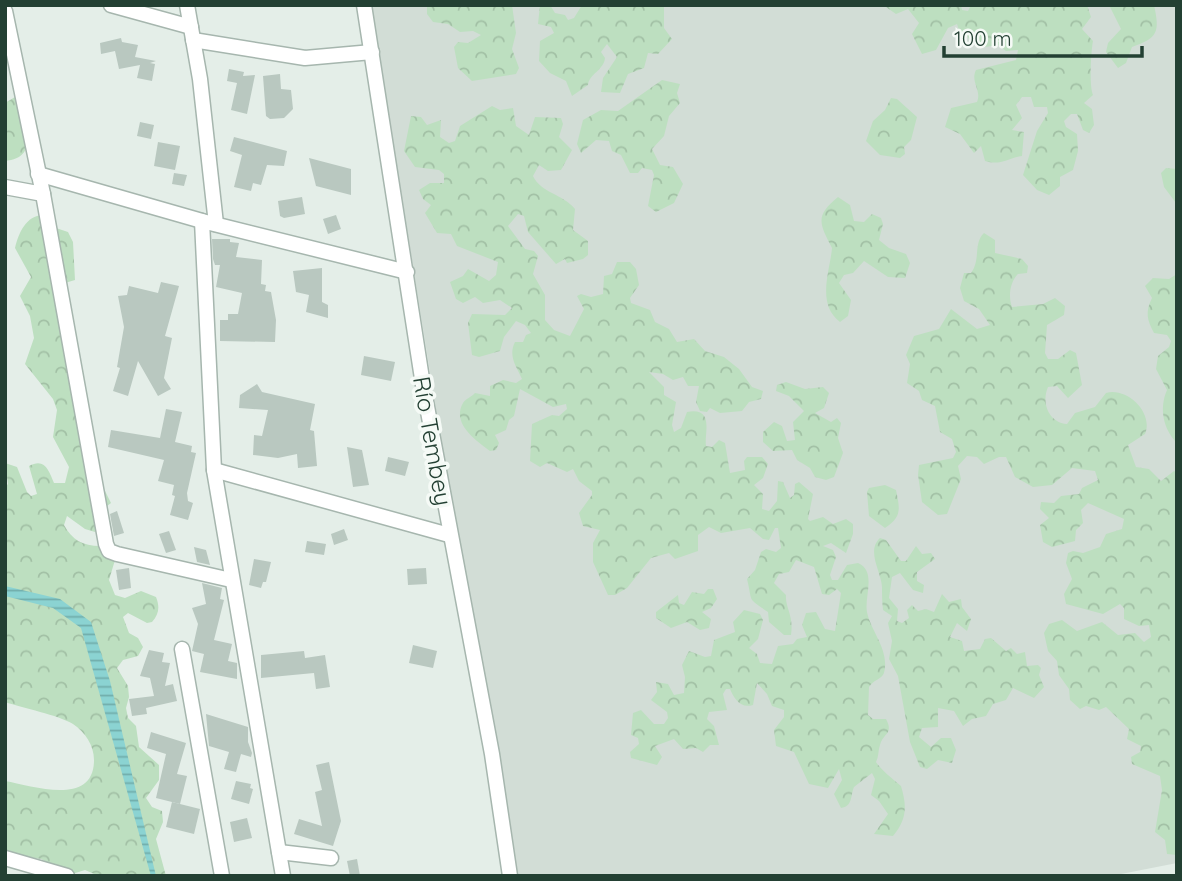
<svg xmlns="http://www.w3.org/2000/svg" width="1182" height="881" font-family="Quicksand,sans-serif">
<defs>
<pattern id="forest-crowns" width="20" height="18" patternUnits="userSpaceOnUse" patternTransform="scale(1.75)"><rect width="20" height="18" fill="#bddfc0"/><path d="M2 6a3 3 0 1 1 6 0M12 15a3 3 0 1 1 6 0" fill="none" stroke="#a2c0a5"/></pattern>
<pattern id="water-rules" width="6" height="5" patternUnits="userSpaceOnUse" patternTransform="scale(1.75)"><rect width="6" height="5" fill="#8bd3d2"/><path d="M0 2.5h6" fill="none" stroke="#71adab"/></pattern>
</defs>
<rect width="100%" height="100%" fill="#e4eee8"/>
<path fill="#d2ddd6" d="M 371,5 L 1177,5 L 1177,863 L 1111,876 L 511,876 Z"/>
<g fill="url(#forest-crowns)">
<path d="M 427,5 L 512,5 L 516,33 L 512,49 L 519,68 L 516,74 L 472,81 L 458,68 L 454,47 L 458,42 L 468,43 L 481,35 L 473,31 L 460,32 L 448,24 L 433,22 L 427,14 Z"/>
<path d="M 540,5 L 550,5 L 555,13 L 565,15 L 568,20 L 574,18 L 582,5 L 664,5 L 664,28 L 672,39 L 658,54 L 648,53 L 644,68 L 628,74 L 620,93 L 601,92 L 603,78 L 617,57 L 607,44 L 601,52 L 605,58 C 604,70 589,74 588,85 L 572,96 L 566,81 L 550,73 L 539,61 L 540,41 L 554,33 L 551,27 L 538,24 Z"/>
<path d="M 883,5 L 961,5 L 962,10 L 968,11 L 971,5 L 1087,5 L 1091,17 L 1082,29 L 1093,41 C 1091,51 1089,86 1093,95 L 1084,103 L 1092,109 L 1094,125 L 1089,133 L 1083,130 L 1077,114 L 1071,114 L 1064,121 L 1066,127 L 1077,134 L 1078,151 L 1073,170 L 1060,177 L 1060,186 L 1049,195 L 1037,190 L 1023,175 L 1037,131 L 1048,113 L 1047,107 L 1034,107 L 1031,97 L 1022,97 L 1016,105 L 1022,118 L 1012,130 L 1024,132 L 1022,156 C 1008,158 1001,166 985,161 L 981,146 L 974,153 L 960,134 L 945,127 L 951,108 L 977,102 C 982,90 970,82 976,70 L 1016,60 L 1018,50 L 1006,51 L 998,45 L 985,47 L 969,39 L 966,33 L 960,33 L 957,24 L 948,28 L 936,50 L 922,54 L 912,34 L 919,23 L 908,9 L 896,14 Z"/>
<path d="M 1109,5 L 1154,5 C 1160,32 1158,38 1132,47 L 1126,63 L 1118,68 L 1106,52 L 1108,43 L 1121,29 Z"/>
<path d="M 662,80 L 680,84 L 677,93 L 680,103 L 669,116 L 664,136 L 652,149 L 660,165 L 673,167 L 683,184 L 674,203 L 656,212 L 648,206 L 654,175 L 652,170 L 642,168 L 638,173 L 630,173 L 621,155 L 612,151 L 609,141 L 596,140 L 581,153 L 577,144 L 583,120 L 601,110 L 618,111 Z"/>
<path d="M 20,94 C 25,120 42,158 5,161 L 5,103 Z"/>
<path d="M 891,98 L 897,99 L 917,117 L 911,140 L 904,147 L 905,154 L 900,158 L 880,155 L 866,141 L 873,121 L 885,110 Z"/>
<path d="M 492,106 L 500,110 L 513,108 L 516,126 L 529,135 L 535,117 L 561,118 L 563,124 L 559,137 L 572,150 L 561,170 L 548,171 L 539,165 L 533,176 C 541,193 563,194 575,209 L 573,230 L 588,241 L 588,255 L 583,259 L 567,263 L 565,259 L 556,264 L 528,232 L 524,216 L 518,214 L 508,226 L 525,249 L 534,251 L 538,256 L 533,274 L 545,295 L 545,320 L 554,330 L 570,336 L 584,309 L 577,296 L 581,294 L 591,297 L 603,294 L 604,276 L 612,274 L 617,262 L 630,262 L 636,269 L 639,285 L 630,298 L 631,303 L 650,310 L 655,322 L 669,329 L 677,342 L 694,339 L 705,351 L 724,357 L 739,369 L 752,387 L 763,391 L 761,399 L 749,402 L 742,411 L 720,413 L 710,408 L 707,412 L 700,411 L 696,402 L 699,386 L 688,386 L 683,377 L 673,380 L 663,374 L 649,372 L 664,387 L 664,395 L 676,402 L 672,425 L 674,432 L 681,428 L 687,412 C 715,407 704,433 706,446 L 712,447 L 719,440 L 725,443 L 730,473 L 745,470 L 744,461 L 747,457 L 762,457 L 768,464 L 763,478 L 754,485 L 763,494 L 762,509 L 769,511 L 777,501 L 778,481 L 783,482 L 790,498 L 794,495 L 795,484 L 799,482 L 813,494 L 808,519 L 810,521 L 823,517 L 833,524 L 846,519 L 853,524 L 853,534 L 846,553 L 831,543 L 823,546 L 833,550 L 836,557 L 830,575 L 832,580 L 838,580 L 847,565 L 858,563 C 877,571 864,597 867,612 C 871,632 890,650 884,673 C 882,679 873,680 869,687 L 868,715 L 873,719 L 886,719 C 894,734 883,733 880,745 C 878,751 879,756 876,762 C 880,769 894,780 901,786 C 907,806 907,819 893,836 L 874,834 L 888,814 L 879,801 L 871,795 L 875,779 L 872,773 L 854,787 C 850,797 853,806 841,808 L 834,794 L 842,780 L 839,769 L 828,788 L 809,784 L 794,752 L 776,746 L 774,730 L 784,717 L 784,710 L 772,706 L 767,694 L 757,683 L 753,705 C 740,709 734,698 730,689 L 726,689 L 723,694 L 727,710 L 709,712 L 707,719 L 714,726 L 719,745 L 710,745 L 703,752 L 696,748 L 683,749 L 674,739 L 655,746 L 662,757 L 657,765 L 631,758 L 630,752 L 639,744 L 638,738 L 631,735 L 633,713 L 641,710 L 654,724 L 664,724 L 668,718 L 667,712 L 651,700 L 657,692 L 656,682 L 668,684 L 674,695 L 684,693 L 685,677 L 682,665 L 689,651 L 705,657 L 711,656 L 714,640 L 735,632 L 733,622 L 744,610 L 760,614 L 763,620 L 758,639 L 749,648 L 757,654 L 760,663 L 772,664 L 778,646 L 793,644 L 797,639 L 807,637 L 802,625 L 806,613 L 816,612 L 825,629 L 835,631 L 841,593 L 837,589 L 829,595 L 822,594 L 814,567 L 796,560 L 789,572 L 779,574 L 774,583 L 786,595 C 785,608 794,615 791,635 L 784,635 L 769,622 L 768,612 C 746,597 753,603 747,579 L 755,570 L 761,552 L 766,549 L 776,552 L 781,548 L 778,528 L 775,528 L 769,540 L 763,539 L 750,528 L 721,533 L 709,527 L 698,535 L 698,551 L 675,559 L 669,553 L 651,558 L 627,588 L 615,595 L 608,595 L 593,562 L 593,543 L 600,530 L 583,526 L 579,513 L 592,495 L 592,491 L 579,481 L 573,469 L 567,472 L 547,463 L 540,467 L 530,461 L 532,424 L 552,415 L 559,416 L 567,409 L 566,404 L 553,407 L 520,389 L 514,416 L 509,420 L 506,430 L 495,435 L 499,443 L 496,450 L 490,451 C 477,441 451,424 463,403 C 466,398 472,397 475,393 L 490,396 L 490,386 L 503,380 L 516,383 L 522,379 C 516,366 508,356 515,342 L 523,342 L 526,335 L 531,333 L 525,325 L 516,321 L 504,337 L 500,351 L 479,357 L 472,355 L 468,323 L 472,314 L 505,315 L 512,308 L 500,300 L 483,303 L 475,297 L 463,303 L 456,299 L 450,282 L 463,276 L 468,269 L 489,281 L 496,275 L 498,262 L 457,246 L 451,234 L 437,233 L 425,213 L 431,205 L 423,199 L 419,190 L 430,183 L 444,183 L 444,174 L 439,170 L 415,167 L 404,151 L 411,116 L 421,117 L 427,125 L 441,120 L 440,137 L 449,143 L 455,141 L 460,126 Z"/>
<path d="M 1166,168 L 1177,169 L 1177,232 L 1176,203 L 1164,187 L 1161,173 Z"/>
<path d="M 838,197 L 850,205 L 854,221 L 864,222 L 872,214 L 881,218 L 883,224 L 879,240 L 889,248 L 906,254 L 910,263 L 905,278 L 888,277 L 864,261 L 853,273 L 844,275 L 839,283 L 851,300 L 848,316 L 840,322 C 816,304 830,271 832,248 C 819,223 815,216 838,197 Z"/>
<path d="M 43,215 L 53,227 L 68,232 L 73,242 L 75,280 L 65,283 L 78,368 L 85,383 L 81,389 L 94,448 L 99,458 L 99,479 L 111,503 L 103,509 L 95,532 L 85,529 L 67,516 L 64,525 C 72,540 83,546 100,546 L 115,560 L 109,580 L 115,595 L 125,598 L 141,591 L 156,597 C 160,607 159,614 152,622 L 147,623 L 128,613 L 123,617 L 129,633 L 138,638 L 143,647 L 138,656 L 123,660 L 117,668 L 128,686 L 129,697 L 126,708 L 128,718 L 136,726 L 139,747 L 159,765 L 159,780 L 146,798 L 152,807 L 162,811 L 163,822 L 156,839 L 166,876 L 99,876 L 85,870 L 69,875 L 41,859 L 5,853 L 5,781 C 33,786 94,807 94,760 C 94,745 85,732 73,724 C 58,715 23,708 5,702 L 5,487 L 8,484 L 5,463 L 17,467 L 27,492 L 31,496 L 37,494 L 29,466 C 45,457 49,471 54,483 L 65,483 L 69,467 L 53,437 L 57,410 L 53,399 L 25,364 L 34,338 L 30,316 L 20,296 L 31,277 L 15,248 C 19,232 26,216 43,215 Z"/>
<path d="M 984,233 L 995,240 L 995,253 L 1022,259 L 1028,266 L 1027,273 L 1018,274 C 1010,282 1008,296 1012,307 L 1043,304 L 1055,298 L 1065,306 L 1064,315 L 1047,325 L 1045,353 L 1048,359 L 1058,359 L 1070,350 L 1076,353 L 1082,385 L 1068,398 L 1057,386 L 1048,387 C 1041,403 1049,423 1067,424 L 1075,413 L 1095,407 L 1106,393 C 1127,387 1154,413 1145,434 L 1128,445 L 1136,467 L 1149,469 L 1161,481 L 1174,471 L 1177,473 L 1177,855 L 1167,854 L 1165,840 L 1155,832 L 1162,790 L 1160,776 L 1132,764 L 1131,757 L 1140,752 L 1141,746 L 1127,739 L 1129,729 L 1106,707 L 1099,710 L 1086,706 L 1080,709 L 1070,700 L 1069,689 L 1059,675 L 1057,661 L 1048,651 L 1044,633 L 1049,624 L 1062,620 L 1077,631 L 1102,622 L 1118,635 L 1135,633 L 1144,642 L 1151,637 L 1149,625 L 1139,626 L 1124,619 L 1124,608 L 1120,604 L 1103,614 L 1066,604 L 1064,594 L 1072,579 L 1066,563 L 1068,553 L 1073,551 L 1083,553 L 1100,547 L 1106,534 L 1122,529 L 1124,519 L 1088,503 L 1081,510 L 1083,523 L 1076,530 L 1075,541 L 1052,547 L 1043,542 L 1040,525 L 1049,518 L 1040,509 L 1041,502 L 1054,503 L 1061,496 L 1079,494 L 1082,488 L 1098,480 L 1095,471 L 1072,468 L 1052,485 L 1033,487 L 1015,477 L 1006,457 L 999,457 L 984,464 L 977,457 L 967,456 L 958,466 L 961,479 L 947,514 L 938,515 L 922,502 L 918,475 L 919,465 L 953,458 L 956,452 L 952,439 L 940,432 L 935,406 L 922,400 L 919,391 L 907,383 L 910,364 L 906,355 L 914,336 L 939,329 L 951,309 L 977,329 L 990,325 L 979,309 L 964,301 L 960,288 L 964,273 L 971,273 C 981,260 973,243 984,233 Z"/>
<path d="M 1177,274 L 1177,443 C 1163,429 1159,408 1167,390 L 1156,369 L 1158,356 L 1169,347 L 1171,341 L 1167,335 L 1154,333 C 1147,320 1145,312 1152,298 L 1145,286 L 1153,278 L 1169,279 Z"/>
<path d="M 786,382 L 805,389 L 823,387 L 829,393 L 824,408 L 815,413 L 831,422 L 837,418 L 841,423 L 838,438 L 843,453 L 834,477 L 826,480 L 815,477 L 810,468 L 797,460 L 792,450 L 773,451 L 763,442 L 763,432 L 774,422 L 782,426 L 787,441 L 795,440 L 793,422 L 804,411 L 789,396 L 776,391 L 777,385 Z"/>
<path d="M 885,485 L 896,490 C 900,509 902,517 885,528 L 869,516 L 867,492 L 869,488 Z"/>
<path d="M 880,538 L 886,540 L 901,561 L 906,561 L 916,546 L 922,554 L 931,553 L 935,559 L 917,572 L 917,581 L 924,585 L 923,593 L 913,590 L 900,573 L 892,577 L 889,598 L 898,609 L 897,621 L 902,623 L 909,618 L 907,610 L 912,605 L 918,611 L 926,609 L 934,612 L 942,594 L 949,602 L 961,599 L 962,607 L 971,619 L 967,631 L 957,623 L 950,637 L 962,641 L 964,651 L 980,649 L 985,639 L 991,638 L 1006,651 L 1011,648 L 1017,654 L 1025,652 L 1027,666 L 1038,665 L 1041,668 L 1039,675 L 1044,687 L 1034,698 L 1013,688 L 1006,700 L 993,704 L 986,716 L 972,719 L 963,726 L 954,711 L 938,708 L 938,727 L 922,728 L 919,737 L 931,747 L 941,738 L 951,738 L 956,750 L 952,763 L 938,760 L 927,769 L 920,767 L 910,742 L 898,676 L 889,659 L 892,641 L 888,623 L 892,616 L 883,610 C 882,602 882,595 882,587 C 881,571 866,551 880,538 Z"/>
<path d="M 708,589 L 713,589 L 717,599 L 711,608 L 702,612 L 711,619 L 709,628 L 700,630 L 687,622 L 671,628 L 656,618 L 656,612 L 678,595 L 679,603 L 684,605 L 692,592 L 704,594 Z"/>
</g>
<path fill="url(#water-rules)" d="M 5,586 L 60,599 L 91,622 L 110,681 L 156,876 L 151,876 L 81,628 L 53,608 L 5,596 Z"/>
<g fill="#b9c8c0">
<path d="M 121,38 L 122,42 L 138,45 L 135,57 L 156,61 L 150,63 L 155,64 L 152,81 L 137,78 L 140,65 L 119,69 L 115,51 L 101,54 L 100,43 Z"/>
<path d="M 229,69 L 244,72 L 243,76 L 255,75 L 247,114 L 231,110 L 237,83 L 227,81 Z"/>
<path d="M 280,74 L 281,89 L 291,90 L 293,109 L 284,118 L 270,119 L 266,116 L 263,76 Z"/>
<path d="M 140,122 L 154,125 L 151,139 L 137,136 Z"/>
<path d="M 234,137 L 287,151 L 284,166 L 267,165 L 261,185 L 253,183 L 251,191 L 234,187 L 242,155 L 230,151 Z"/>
<path d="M 158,142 L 180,146 L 175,170 L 154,166 Z"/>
<path d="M 309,158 L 351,169 L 351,195 L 316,186 Z"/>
<path d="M 174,173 L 187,175 L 184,186 L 172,184 Z"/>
<path d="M 302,197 L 305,214 L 284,218 L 280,216 L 278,201 Z"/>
<path d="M 336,215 L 341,229 L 328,234 L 323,219 Z"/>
<path d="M 212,239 L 230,239 L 230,242 L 239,243 L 236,257 L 262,260 L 261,284 L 266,285 L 265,291 L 271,292 L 276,320 L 275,342 L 220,341 L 220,320 L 228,320 L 228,314 L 238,314 L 242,293 L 216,287 L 220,265 L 215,265 L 213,259 Z"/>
<path d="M 322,268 L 322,302 L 328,305 L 328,318 L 306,312 L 309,295 L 296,292 L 293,271 Z"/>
<path d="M 161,282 L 179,286 L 165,336 L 172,338 L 164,378 L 171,389 L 158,396 L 138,361 L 128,396 L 113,391 L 120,368 L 117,367 L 124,327 L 118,296 L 127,295 L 129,286 L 158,293 Z"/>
<path d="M 364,356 L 395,362 L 391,381 L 361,375 Z"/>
<path d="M 257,384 L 262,392 L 315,404 L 310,430 L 314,431 L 317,466 L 298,468 L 297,454 L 278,458 L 253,455 L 254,435 L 262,436 L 268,410 L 239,408 L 240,395 Z"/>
<path d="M 166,409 L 182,412 L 175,442 L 192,446 L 191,452 L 196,453 L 187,493 L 188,501 L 193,503 L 188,520 L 170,515 L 175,496 L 172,495 L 174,485 L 158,481 L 164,460 L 108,447 L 111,430 L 160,438 Z"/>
<path d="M 347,447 L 362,450 L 369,485 L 353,487 Z"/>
<path d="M 388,457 L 409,462 L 405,476 L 385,471 Z"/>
<path d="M 117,511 L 124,533 L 114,536 L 110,514 Z"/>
<path d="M 344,529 L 348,540 L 334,545 L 331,534 Z"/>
<path d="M 169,531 L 176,550 L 166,553 L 159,534 Z"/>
<path d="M 307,541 L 326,544 L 324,555 L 305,552 Z"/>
<path d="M 194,547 L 206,550 L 210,565 L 197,562 Z"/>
<path d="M 254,559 L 271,562 L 266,582 L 263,582 L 261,588 L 249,585 Z"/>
<path d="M 129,568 L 131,588 L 119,590 L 116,570 Z"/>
<path d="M 426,568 L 427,584 L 408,585 L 407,569 Z"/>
<path d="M 202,583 L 222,588 L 220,599 L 224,600 L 214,640 L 232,644 L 228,661 L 237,663 L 237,679 L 200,672 L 204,654 L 192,651 L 198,624 L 192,608 L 206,604 Z"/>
<path d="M 413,645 L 437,651 L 433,668 L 409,663 Z"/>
<path d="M 149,650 L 164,653 L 162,662 L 170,663 L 165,686 L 173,684 L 177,701 L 146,708 L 147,714 L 132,716 L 129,699 L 154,696 L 150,678 L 140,676 Z"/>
<path d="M 304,651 L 305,658 L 325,655 L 330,687 L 316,689 L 314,673 L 261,678 L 261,655 Z"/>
<path d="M 206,714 L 248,727 L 248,742 L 252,753 L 251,757 L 241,754 L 236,772 L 224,769 L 229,752 L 209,746 Z"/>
<path d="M 151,732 L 186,743 L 177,774 L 187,776 L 180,804 L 156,798 L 166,754 L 147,748 Z"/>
<path d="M 329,762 L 341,821 L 333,846 L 294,834 L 299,819 L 322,826 L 315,792 L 322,790 L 316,765 Z"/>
<path d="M 236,781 L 251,784 L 250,788 L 253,789 L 249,804 L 231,799 Z"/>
<path d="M 172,802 L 200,809 L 194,834 L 166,827 Z"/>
<path d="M 247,818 L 252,838 L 234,842 L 230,822 Z"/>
<path d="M 357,859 L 360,876 L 350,876 L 347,861 Z"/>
</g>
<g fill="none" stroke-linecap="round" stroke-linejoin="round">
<g stroke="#a6b6ae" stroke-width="17">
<g id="street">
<path d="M 111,5 L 191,27"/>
<path d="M 187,5 L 200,79 L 216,224"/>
<path d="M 364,5 L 423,385 L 492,754 L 510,876"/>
<path d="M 5,11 L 43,194 L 106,544 L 109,551 L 117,554 L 231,580"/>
<path d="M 193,40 L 305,58 L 372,52"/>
<path d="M 38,174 L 202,221 L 407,272"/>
<path d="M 5,187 L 43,194"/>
<path d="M 202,221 L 214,470 L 283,876"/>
<path d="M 214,470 L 449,535"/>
<path d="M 182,649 L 222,876"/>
<path d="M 279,852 L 331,858"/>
<path d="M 5,858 L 67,876"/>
</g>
</g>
<use href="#street" stroke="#fff" stroke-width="14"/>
</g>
<g text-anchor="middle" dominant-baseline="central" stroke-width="7" stroke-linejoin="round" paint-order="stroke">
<g font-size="24" fill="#234033" stroke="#f5faf6">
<text transform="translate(433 441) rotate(80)">Río Tembey</text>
</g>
</g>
<rect width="1182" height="881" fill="none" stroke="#234033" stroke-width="14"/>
<path d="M944 46v10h198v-10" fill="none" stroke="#234033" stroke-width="3.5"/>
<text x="954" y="46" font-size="21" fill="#234033" stroke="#f5faf6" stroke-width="5" paint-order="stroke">100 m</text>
</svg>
